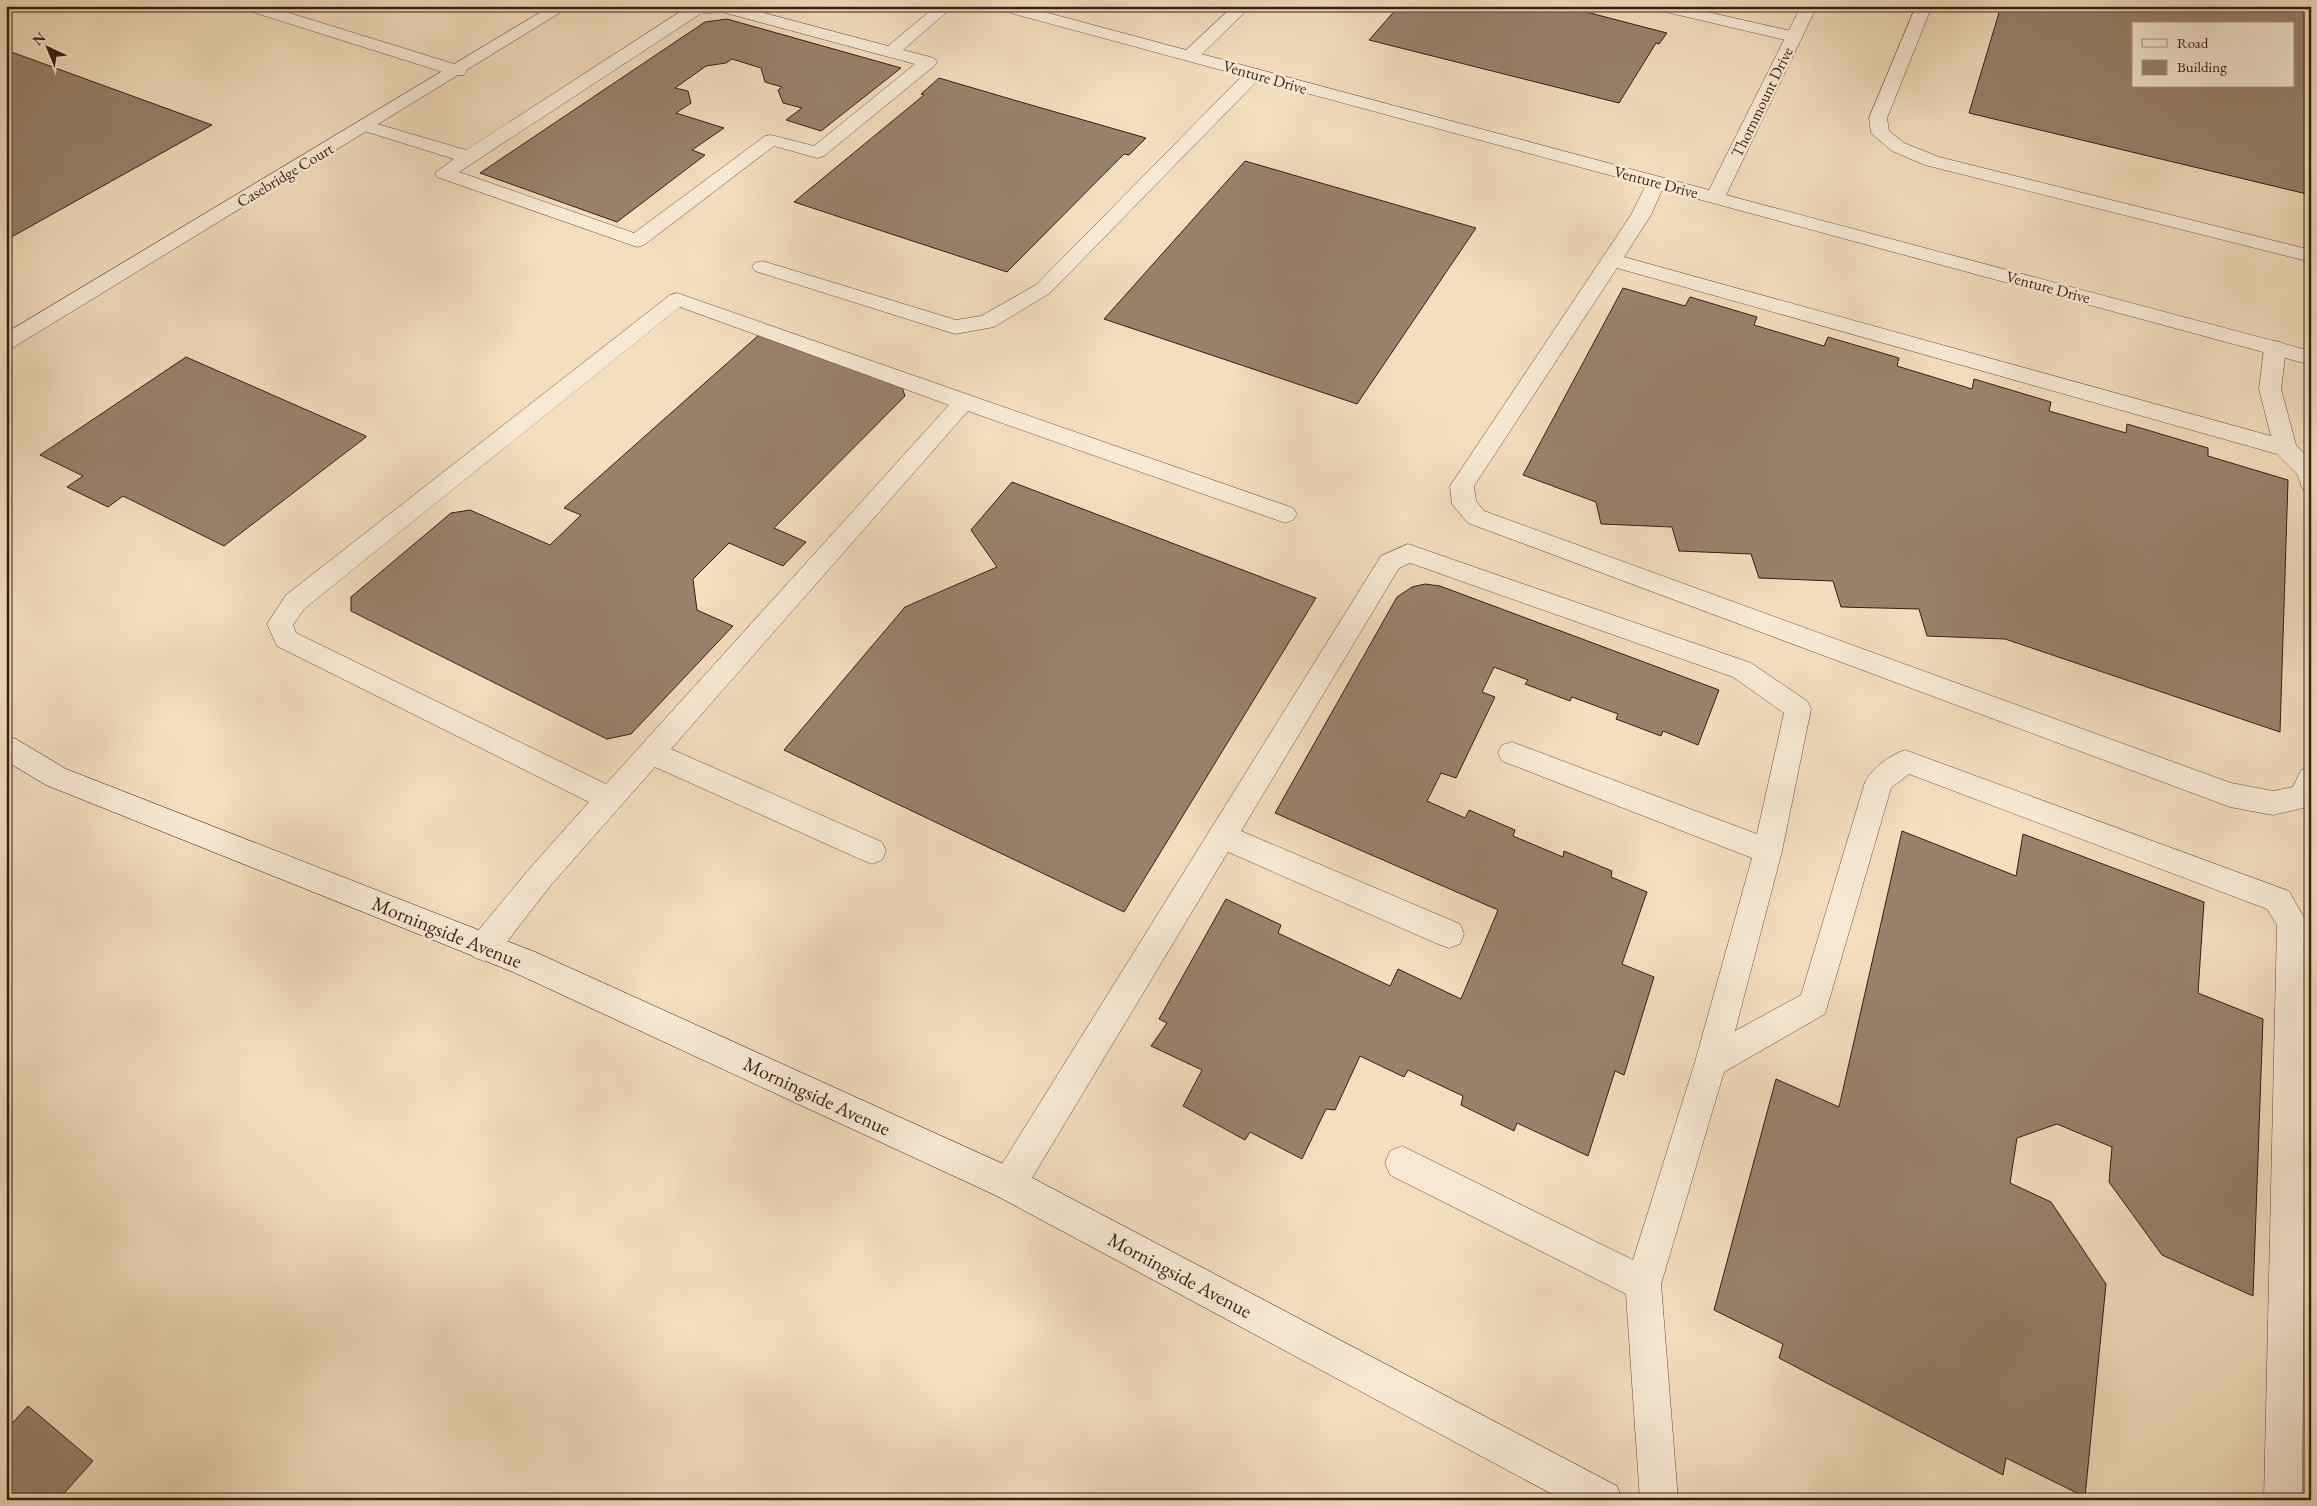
<svg xmlns="http://www.w3.org/2000/svg" width="2317" height="1506" font-family="'EB Garamond',serif">
<rect width="100%" height="100%" fill="#f3debe"/>
<filter id="stains"><feTurbulence type="fractalNoise" baseFrequency=".004" numOctaves="4"/><feColorMatrix values="0 0 0 0 .2 0 0 0 0 .09 0 0 0 0 .02 0 0 0 .5 -.17"/></filter>
<radialGradient id="worn" r=".72"><stop offset=".6" stop-color="#630" stop-opacity="0"/><stop offset="1" stop-color="#630" stop-opacity=".3"/></radialGradient>
<g fill="#99826c" stroke="#371e14" fill-rule="evenodd">
<path d="M 1399,6 L 1563,6 L 1667,33 L 1659,44 L 1656,43 L 1619,103 L 1369,40 Z"/>
<path d="M 2001,6 L 2311,6 L 2311,195 L 1969,113 ZM 2133,24 L 2293,24 L 2293,86 L 2133,86 Z"/>
<path d="M 727,19 L 901,68 L 821,131 L 786,120 L 802,108 L 783,103 L 778,90 L 782,87 L 765,82 L 761,68 L 732,59 L 726,63 L 706,66 L 675,88 L 688,91 L 691,103 L 676,113 L 724,128 L 692,150 L 705,155 L 617,222 L 480,173 L 705,22 Z"/>
<path d="M 6,50 L 212,125 L 6,240 Z"/>
<path d="M 939,78 L 1031,105 L 1146,138 L 1129,155 L 1124,154 L 1007,272 L 794,202 L 924,95 L 921,94 Z"/>
<path d="M 1245,161 L 1476,228 L 1357,404 L 1104,319 Z"/>
<path d="M 1623,288 L 1685,306 L 1690,297 L 1757,317 L 1754,325 L 1824,346 L 1828,337 L 1899,358 L 1897,366 L 1972,389 L 1974,379 L 2051,402 L 2049,411 L 2126,433 L 2127,424 L 2208,448 L 2208,456 L 2288,480 L 2280,732 L 2005,639 L 1927,636 L 1919,609 L 1841,607 L 1833,581 L 1759,578 L 1751,554 L 1679,551 L 1672,527 L 1601,524 L 1596,502 L 1523,475 Z"/>
<path d="M 760,334 L 902,387 L 905,396 L 774,528 L 806,542 L 783,566 L 729,543 L 693,579 L 697,610 L 733,626 L 631,734 L 607,739 L 351,611 L 351,597 L 451,513 L 470,510 L 550,545 L 581,515 L 564,508 Z"/>
<path d="M 186,357 L 366,436 L 366,437 L 224,546 L 123,496 L 108,507 L 67,487 L 83,476 L 40,455 Z"/>
<path d="M 1012,482 L 1316,598 L 1124,912 L 784,750 L 905,607 L 997,567 L 971,530 Z"/>
<path d="M 1425,584 L 1440,586 L 1719,690 L 1698,745 L 1663,731 L 1661,736 L 1616,719 L 1618,714 L 1572,697 L 1570,701 L 1525,684 L 1528,680 L 1494,667 L 1482,692 L 1495,697 L 1456,778 L 1441,773 L 1427,801 L 1465,818 L 1469,810 L 1515,830 L 1513,836 L 1563,857 L 1564,851 L 1612,871 L 1611,877 L 1647,892 L 1622,964 L 1654,977 L 1624,1075 L 1615,1071 L 1588,1156 L 1517,1123 L 1514,1131 L 1461,1105 L 1463,1096 L 1408,1070 L 1404,1077 L 1360,1056 L 1335,1110 L 1326,1109 L 1302,1159 L 1250,1132 L 1245,1140 L 1183,1106 L 1202,1070 L 1151,1046 L 1167,1023 L 1159,1019 L 1226,899 L 1281,925 L 1278,933 L 1390,986 L 1398,969 L 1461,999 L 1498,910 L 1275,813 L 1397,597 L 1412,587 Z"/>
<path d="M 1902,831 L 2016,876 L 2023,834 L 2204,902 L 2198,993 L 2263,1019 L 2253,1296 L 2162,1255 L 2109,1182 L 2112,1147 L 2057,1124 L 2017,1138 L 2010,1183 L 2051,1202 L 2106,1284 L 2085,1497 L 2006,1458 L 2003,1475 L 1779,1358 L 1783,1344 L 1714,1310 L 1776,1079 L 1839,1107 Z"/>
<path d="M 28,1406 L 93,1461 L 58,1500 L 6,1500 L 6,1430 Z"/>
</g>
<g fill="none" stroke-linecap="round" stroke-linejoin="round">
<g stroke="#664e3e" stroke-width="1">
<g id="lane">
<path d="M 6,6 L 20,6 L 18,9 L 6,14 Z"/>
<path d="M 241,6 L 267,6 L 464,67 L 467,71 L 464,75 L 452,75 L 243,9 Z"/>
<path d="M 689,6 L 738,6 L 888,46 L 936,6 L 954,6 L 903,50 L 934,58 L 937,62 L 934,66 L 824,156 L 817,158 L 774,146 L 644,245 L 637,247 L 437,177 L 435,173 L 454,159 L 361,130 L 358,126 L 361,122 L 367,121 L 466,150 ZM 722,12 L 915,64 L 814,146 L 771,135 L 765,136 L 634,233 L 459,172 L 700,14 Z"/>
<path d="M 1233,6 L 1251,6 L 1197,59 L 1185,59 L 1183,55 L 1185,51 Z"/>
<path d="M 1651,6 L 1681,6 L 1800,33 L 1802,37 L 1800,41 L 1794,42 L 1653,9 Z"/>
<path d="M 1916,6 L 1932,6 L 1887,118 L 1889,131 L 1904,143 L 1939,157 L 2311,250 L 2311,262 L 1925,165 L 1892,151 L 1871,133 L 1869,118 Z"/>
<path d="M 1254,69 L 1260,70 L 1263,74 L 1260,78 L 1050,293 L 994,327 L 955,334 L 755,271 L 752,267 L 755,263 L 762,261 L 769,263 L 956,320 L 981,316 L 1036,285 L 1248,70 Z"/>
<path d="M 1656,177 L 1663,179 L 1665,183 L 1651,215 L 1624,257 L 2271,436 L 2259,389 L 2264,348 L 2267,343 L 2275,341 L 2283,343 L 2286,348 L 2281,389 L 2296,445 L 2311,460 L 2311,492 L 2303,490 L 2297,474 L 2277,454 L 1617,268 L 1474,486 L 1476,501 L 1484,511 L 2231,783 L 2273,791 L 2293,787 L 2301,770 L 2311,767 L 2311,806 L 2273,815 L 2230,807 L 1468,523 L 1452,504 L 1450,486 L 1631,215 L 1649,179 Z"/>
<path d="M 677,293 L 1293,508 L 1297,514 L 1293,520 L 1285,523 L 1277,520 L 968,411 L 671,749 L 882,842 L 886,851 L 882,860 L 872,864 L 862,860 L 655,767 L 551,885 L 495,957 L 484,961 L 473,957 L 469,947 L 473,937 L 531,867 L 589,802 L 277,646 L 267,624 L 286,595 L 670,295 ZM 680,307 L 949,405 L 606,784 L 296,633 L 293,625 L 304,609 Z"/>
<path d="M 1408,544 L 1751,663 L 1807,701 L 1811,709 L 1782,851 L 1735,1031 L 1801,995 L 1865,782 C 1872,768 1890,755 1905,750 L 2289,891 L 2307,923 L 2302,1500 L 2264,1500 L 2277,925 L 2267,909 L 1909,774 L 1891,788 L 1825,1014 L 1724,1072 L 1661,1284 L 1678,1500 L 1640,1500 L 1626,1294 L 1390,1175 L 1385,1163 L 1390,1151 L 1402,1146 L 1633,1260 L 1695,1062 L 1752,858 L 1502,761 L 1498,753 L 1502,745 L 1512,742 L 1757,834 L 1784,713 L 1733,677 L 1410,563 L 1399,568 L 1241,831 L 1460,924 L 1464,934 L 1460,944 L 1449,948 L 1438,944 L 1228,852 L 1021,1196 L 1009,1201 L 997,1196 L 992,1184 L 997,1172 L 1381,556 Z"/>
</g>
</g>
<g stroke="#664e3e" stroke-width="1">
<g id="street">
<path d="M 551,6 L 571,6 L 14,347 L 6,349 L 6,333 Z"/>
<path d="M 994,6 L 1022,6 L 1709,190 L 1801,6 L 1817,6 L 1726,195 L 2311,351 L 2311,365 L 996,9 Z"/>
</g>
</g>
<g stroke="#371e14" stroke-width="1">
<path id="secondary" d="M 6,736 L 16,739 L 66,769 L 535,952 L 1021,1172 L 1617,1486 L 1622,1500 L 1563,1500 L 997,1196 L 513,972 L 46,785 L 6,761 Z"/>
</g>
<use href="#lane" fill="#f7ead5" fill-rule="evenodd"/>
<use href="#street" fill="#f7ead5" fill-rule="evenodd"/>
<use href="#secondary" fill="#f7ead5" fill-rule="evenodd"/>
</g>
<g text-anchor="middle" dominant-baseline="central" stroke-width="5" stroke-linejoin="round" paint-order="stroke">
<g font-size="16" fill="#371e14" stroke="#f7ead5">
<text transform="translate(1265 77) rotate(16)">Venture Drive</text>
<text transform="translate(1762 102) rotate(-64)">Thornmount Drive</text>
<text transform="translate(285 175) rotate(-31)">Casebridge Court</text>
<text transform="translate(1656 182) rotate(15)">Venture Drive</text>
<text transform="translate(2048 287) rotate(15)">Venture Drive</text>
</g>
<g font-size="20" fill="#371e14" stroke="#f7ead5">
<text transform="translate(447 932) rotate(22)">Morningside Avenue</text>
<text transform="translate(817 1096) rotate(25)">Morningside Avenue</text>
<text transform="translate(1180 1275) rotate(28)">Morningside Avenue</text>
</g>
</g>
<rect width="2317" height="1506" fill="none" stroke="#f3debe" stroke-width="25"/>
<rect x="8" y="8" width="2302" height="1491" fill="none" stroke="#371e14" stroke-width="2.5"/>
<rect x="12" y="12" width="2292" height="1481" fill="none" stroke="#371e14"/>
<rect x="2132" y="22" width="162" height="65" fill="#f7ead5" stroke="#aa9888"/>
<rect x="2142" y="39" width="25" height="8" fill="#f7ead5" stroke="#aa9888"/>
<text x="2177" y="48" font-size="15" fill="#371e14">Road</text>
<rect x="2142" y="60" width="25" height="15" fill="#99826c" stroke="#aa9888"/>
<text x="2177" y="72" font-size="15" fill="#371e14">Building</text>
<g transform="translate(48 48) rotate(316)" stroke="#f7ead5" stroke-width="4" paint-order="stroke">
<path d="M0-4L9 19L0 12L-9 19Z" fill="#371e14"/>
<text y="-8" font-size="14" font-weight="bold" text-anchor="middle" fill="#371e14">N</text>
</g>
<rect width="100%" height="100%" filter="url(#stains)"/>
<rect width="100%" height="100%" fill="url(#worn)"/>
</svg>
